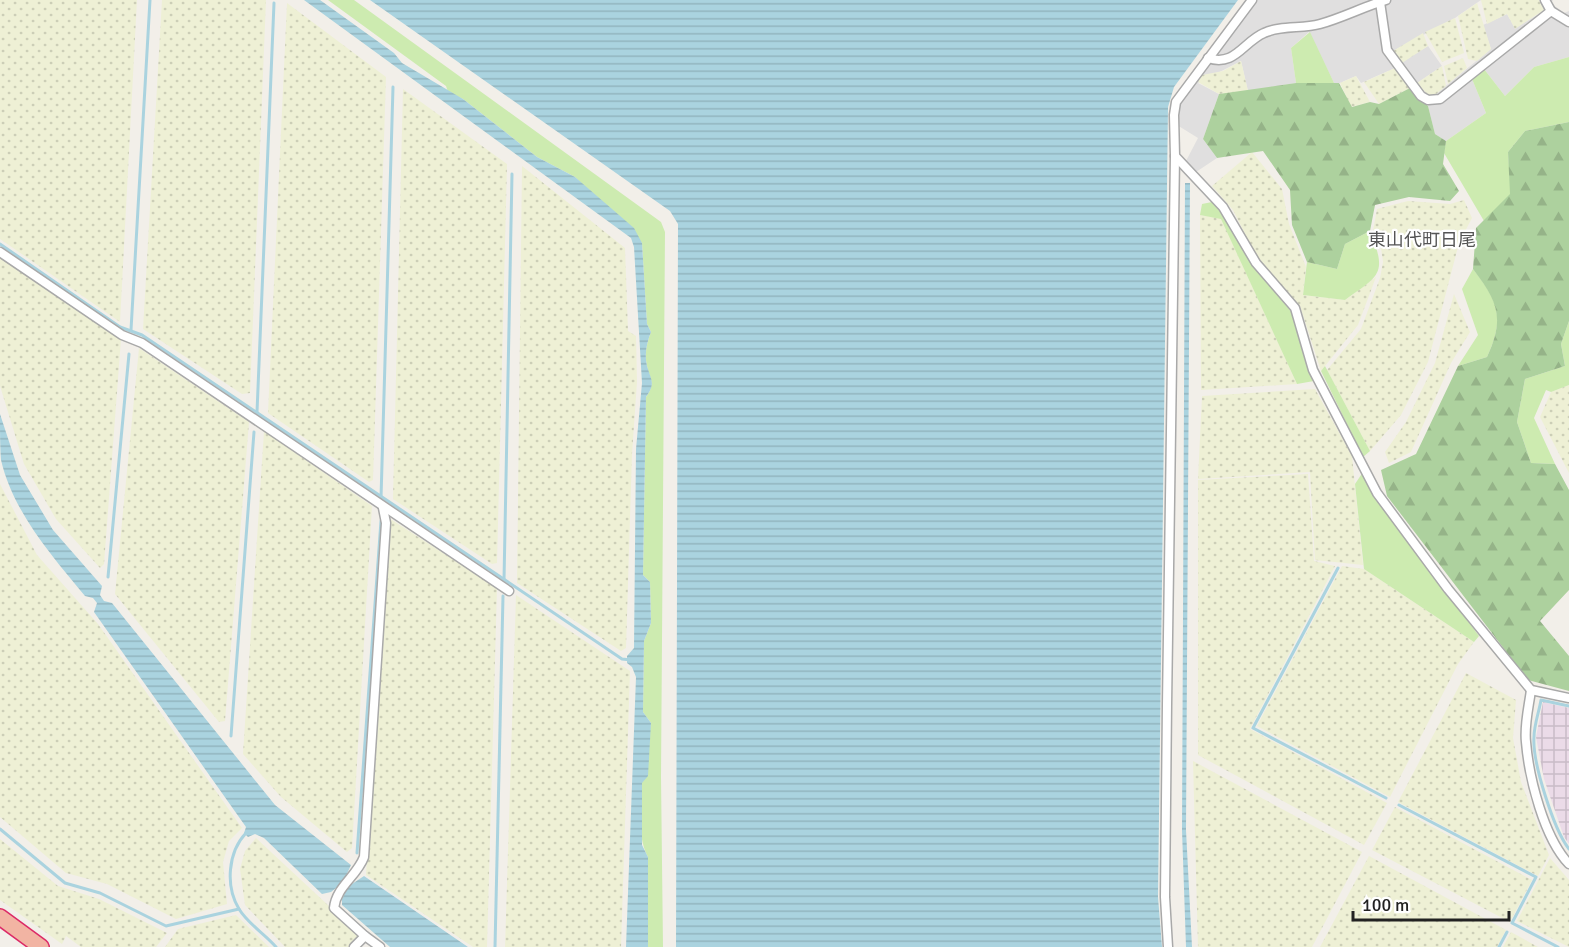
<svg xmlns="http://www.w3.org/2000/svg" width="1569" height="947" font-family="Signika,'Noto Sans JP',sans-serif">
<defs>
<pattern id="industrial-grid" width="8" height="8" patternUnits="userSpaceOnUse" patternTransform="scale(1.5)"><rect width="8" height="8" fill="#ebdbe8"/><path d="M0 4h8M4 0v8" fill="none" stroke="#c9bcc7"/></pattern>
<pattern id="farmland-dots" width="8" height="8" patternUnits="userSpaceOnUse" patternTransform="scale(1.5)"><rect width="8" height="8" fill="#eef0d5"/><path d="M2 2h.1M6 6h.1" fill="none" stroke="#ccceb7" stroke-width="1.8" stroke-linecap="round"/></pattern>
<pattern id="forest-firs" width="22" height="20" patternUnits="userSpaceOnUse" patternTransform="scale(1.5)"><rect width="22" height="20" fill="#add19e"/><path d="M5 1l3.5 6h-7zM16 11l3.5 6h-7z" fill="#95b388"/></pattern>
<pattern id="water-rules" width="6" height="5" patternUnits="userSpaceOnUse" patternTransform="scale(1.5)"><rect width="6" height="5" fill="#aad3df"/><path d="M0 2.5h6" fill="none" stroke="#92b5bf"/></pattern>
</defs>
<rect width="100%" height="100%" fill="#f2efe9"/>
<g fill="#e0dfdf">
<path d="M 1254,0 L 1481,0 L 1455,18 L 1393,51 L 1402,62 L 1428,46 L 1442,66 L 1410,88 L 1395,68 L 1361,83 L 1356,76 L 1335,85 L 1309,32 L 1291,48 L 1296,83 L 1248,91 L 1241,61 L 1198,83 L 1219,94 L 1203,139 L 1217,158 L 1196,172 L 1186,161 L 1198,138 L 1177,125 L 1180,100 Z"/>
<path d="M 1539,0 L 1553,0 L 1551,3 L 1564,13 L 1569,11 L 1569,57 L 1534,67 L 1505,96 L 1484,69 L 1472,79 L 1486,113 L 1446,141 L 1435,134 L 1428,106 L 1431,98 L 1491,49 L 1483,25 L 1507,14 L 1515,28 L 1544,11 Z"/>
</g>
<path fill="url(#industrial-grid)" d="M 1543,702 L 1569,708 L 1569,844 L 1564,837 L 1544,779 L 1536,737 Z"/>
<g fill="url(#farmland-dots)">
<path d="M 0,0 L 137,0 L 120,322 L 0,239 Z"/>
<path d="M 162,0 L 266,0 L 250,393 L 242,394 L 143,329 Z"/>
<path d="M 1481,0 L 1539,0 L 1544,10 L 1515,29 L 1507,14 L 1487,24 Z"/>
<path d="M 287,3 L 386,77 L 373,480 L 369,482 L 268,413 Z"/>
<path d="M 1477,3 L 1491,49 L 1477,61 L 1468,59 L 1458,16 Z"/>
<path d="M 1455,18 L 1464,53 L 1442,62 L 1425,32 Z"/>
<path d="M 1423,33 L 1428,46 L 1402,63 L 1393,51 Z"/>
<path d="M 1463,58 L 1467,68 L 1448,84 L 1444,66 Z"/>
<path d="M 1241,61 L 1248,91 L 1219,94 L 1198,82 L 1202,75 L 1223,71 Z"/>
<path d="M 1442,66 L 1446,86 L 1431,98 L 1417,83 Z"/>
<path d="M 1395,68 L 1410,88 L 1379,104 L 1364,82 Z"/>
<path d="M 1356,76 L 1370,102 L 1351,107 L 1340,83 Z"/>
<path d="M 403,89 L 507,164 L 497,563 L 492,564 L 393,499 Z"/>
<path d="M 1252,152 L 1282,189 L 1289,224 L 1306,267 L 1303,295 L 1345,300 L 1376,277 L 1358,325 L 1321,371 L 1300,306 L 1258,260 L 1233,210 L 1212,186 Z"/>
<path d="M 522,166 L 625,248 L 628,331 L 636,336 L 637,382 L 632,454 L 626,648 L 621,651 L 517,583 Z"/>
<path d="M 1464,200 L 1472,218 L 1459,243 L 1428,362 L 1401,415 L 1370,451 L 1327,370 L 1361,329 L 1380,278 L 1383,262 L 1381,248 L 1373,231 L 1377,209 L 1408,201 L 1450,204 Z"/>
<path d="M 1200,215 L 1221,218 L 1297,384 L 1201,390 Z"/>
<path d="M 0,257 L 121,339 L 104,564 L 100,568 L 56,519 L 24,464 L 0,386 Z"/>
<path d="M 1454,294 L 1470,332 L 1451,363 L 1411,452 L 1389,463 L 1385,452 L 1406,422 L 1435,363 Z"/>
<path d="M 139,348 L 249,422 L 225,721 L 219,722 L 115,594 Z"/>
<path d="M 1569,385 L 1569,473 L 1540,417 L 1551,392 Z"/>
<path d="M 1315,389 L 1352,456 L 1363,565 L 1315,560 L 1310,472 L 1198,479 L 1202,396 Z"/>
<path d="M 264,431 L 372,506 L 352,848 L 347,852 L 281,797 L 243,754 Z"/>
<path d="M 1308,474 L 1314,561 L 1335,566 L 1250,729 L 1387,803 L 1364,845 L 1198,755 L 1198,480 Z"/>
<path d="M 0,484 L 37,555 L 98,624 L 242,828 L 229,841 L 223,862 L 227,904 L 176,919 L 107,884 L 66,873 L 0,817 Z"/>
<path d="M 389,518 L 497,588 L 487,947 L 473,947 L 366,875 Z"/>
<path d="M 1342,566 L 1364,569 L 1474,642 L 1458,664 L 1390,797 L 1257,726 Z"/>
<path d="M 516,595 L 630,671 L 621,947 L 505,947 Z"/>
<path d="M 1466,673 L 1516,700 L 1513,738 L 1521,782 L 1549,855 L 1538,876 L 1398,802 Z"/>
<path d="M 1193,761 L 1362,852 L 1312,947 L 1198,947 Z"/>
<path d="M 1395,807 L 1532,880 L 1510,922 L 1372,850 Z"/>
<path d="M 256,838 L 360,935 L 348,947 L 285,947 L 245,905 L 240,869 L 245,851 Z"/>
<path d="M 0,839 L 58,886 L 99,899 L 167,933 L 156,947 L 81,947 L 66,936 L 62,944 L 0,900 Z"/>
<path d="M 1369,856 L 1506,930 L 1497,947 L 1320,947 Z"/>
<path d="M 1550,858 L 1569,880 L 1569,947 L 1517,921 Z"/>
<path d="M 236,915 L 269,947 L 165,947 L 178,929 Z"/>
<path d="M 1511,932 L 1538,947 L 1503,947 Z"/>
</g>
<g fill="#cdebb0">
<path d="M 328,0 L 354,0 L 661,222 L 665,232 L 661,777 L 663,947 L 648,947 L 648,857 C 631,826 645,758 651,723 L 643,712 L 644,641 L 651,623 L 650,582 L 643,575 L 646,397 C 656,383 650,380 647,366 C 644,354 647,342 651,332 L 647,324 L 642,243 L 575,177 L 537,157 L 463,99 L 448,92 L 446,86 Z"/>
<path d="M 1310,32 L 1335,85 L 1296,83 L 1291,48 Z"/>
<path d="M 1569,57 L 1569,122 L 1525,131 L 1508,152 L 1511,194 L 1484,221 L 1444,153 L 1446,141 L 1486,113 L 1472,79 L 1484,69 L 1505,96 L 1534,67 Z"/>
<path d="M 1212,202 L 1223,213 L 1252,264 L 1293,314 L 1308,369 L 1314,381 L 1297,384 L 1221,219 L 1200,215 L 1202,204 Z"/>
<path d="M 1370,231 C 1388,275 1379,275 1345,300 L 1303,295 L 1307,262 L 1337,269 L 1345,244 Z"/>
<path d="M 1473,269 C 1499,302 1505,318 1487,357 L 1458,366 L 1478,335 L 1462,289 Z"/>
<path d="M 1569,321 L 1569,385 L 1551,392 L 1546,390 L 1534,418 L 1555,464 L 1531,463 L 1517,422 L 1525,379 L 1565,366 L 1561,344 Z"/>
<path d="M 1325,366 L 1370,451 L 1363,457 L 1321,371 Z"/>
<path d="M 1363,472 L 1375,496 L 1479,636 L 1474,642 L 1364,569 L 1355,484 Z"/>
</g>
<g fill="url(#forest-firs)">
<path d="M 1296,83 L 1339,83 L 1352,107 L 1370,102 L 1379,104 L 1410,88 L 1428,106 L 1435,134 L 1446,141 L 1443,164 L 1459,191 L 1450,201 L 1409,197 L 1375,205 L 1370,231 L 1345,244 L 1337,269 L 1307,262 L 1292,225 L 1290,190 L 1263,151 L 1217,158 L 1203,139 L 1219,94 Z"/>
<path d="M 1569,122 L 1569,321 L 1561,344 L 1565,366 L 1525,379 L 1517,422 L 1531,463 L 1555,464 L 1569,490 L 1569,590 L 1540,621 L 1569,656 L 1569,691 L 1528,680 L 1387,496 L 1381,470 L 1416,454 L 1458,366 L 1487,357 C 1505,318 1498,302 1473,269 L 1476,228 L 1510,194 L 1508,152 L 1525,131 Z"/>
</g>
<g fill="url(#water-rules)">
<path d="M 304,0 L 320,0 L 394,53 L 402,63 L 463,99 L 537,157 L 575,177 L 634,228 L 642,243 L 647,324 L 651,332 C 647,342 644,354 647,366 C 651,380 656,383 646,397 L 643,575 L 650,582 L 651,623 L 644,641 L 643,712 L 651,723 L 648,776 L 642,783 L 642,845 L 648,857 L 648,947 L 626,947 L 636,677 L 632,667 L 627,663 L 627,656 L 634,648 L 636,449 L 642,383 L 634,247 L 631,238 Z"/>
<path d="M 370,0 L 1238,0 L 1174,87 L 1168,107 L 1158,897 L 1162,947 L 676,947 L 678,224 L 670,211 Z"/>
<path d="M 1185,183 L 1190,183 L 1186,830 L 1192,947 L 1186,947 L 1182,830 Z"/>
<path d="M 0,414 L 20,475 L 53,530 L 102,586 L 100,595 L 104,601 L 112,603 L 275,805 L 351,865 L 345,878 L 352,884 L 364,876 L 468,947 L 390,947 L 342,905 L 342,899 L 347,889 L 341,884 L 331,892 L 322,894 L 264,838 L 255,834 L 248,837 L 244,833 L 246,827 L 94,612 L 97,603 L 93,598 L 85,596 C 52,556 13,512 1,460 C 0,446 0,428 0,414 Z"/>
</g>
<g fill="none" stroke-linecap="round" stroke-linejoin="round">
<g stroke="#aad3df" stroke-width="3">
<path d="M 0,244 L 120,327 L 142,335 L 622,659 L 631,660"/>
<path d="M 131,330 L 150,0"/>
<path d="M 257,412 L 274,3"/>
<path d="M 381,498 L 393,87"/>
<path d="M 1338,568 L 1253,728 L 1386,798"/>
<path d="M 108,577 L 129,354"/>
<path d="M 504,580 L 512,174"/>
<path d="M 1569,706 L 1541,700 C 1539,712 1534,725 1534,737 C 1532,762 1554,830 1569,849"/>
<path d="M 231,736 L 254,432"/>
<path d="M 1399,805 L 1536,877 L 1512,923 L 1558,947"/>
<path d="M 0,829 L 65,883 L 100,893 L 166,926 L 239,909"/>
<path d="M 246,833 C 228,852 225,886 239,909 C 248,924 265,934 276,947"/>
<path d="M 357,853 L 381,521"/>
<path d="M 495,947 L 503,596"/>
<path d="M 1499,947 L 1507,932"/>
</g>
<g stroke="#a9a9a9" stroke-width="11">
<g id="minor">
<path d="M 1252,0 L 1176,102 L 1174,115 L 1175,156 L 1223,207 L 1256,263 L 1295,308 L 1313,370 L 1377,493 L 1448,589 L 1531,690 L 1569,698"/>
<path d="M 1545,0 L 1551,11 L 1569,22"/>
<path d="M 1380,2 L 1387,50 L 1421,96 L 1428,100 L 1440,99 L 1551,11"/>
<path d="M 1208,58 C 1235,67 1243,42 1264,33 C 1281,25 1302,29 1320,24 C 1342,18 1363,7 1386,0"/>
<path d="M 0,252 L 122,335 L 142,343 L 509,591"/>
<path d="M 1531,690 C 1529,706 1524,725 1526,742 C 1529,778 1544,838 1569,864"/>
<path d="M 365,936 L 380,947"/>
<path d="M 354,947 L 365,936 L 334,908 C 336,887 357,876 364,857 L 386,523 L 383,508"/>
<path d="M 1168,947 L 1165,897 L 1167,705 L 1175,156"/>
</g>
</g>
<g stroke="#dc2a67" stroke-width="18">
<path id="trunk" d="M 0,917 L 41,947"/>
</g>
<use href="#minor" stroke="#fff" stroke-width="8"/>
<use href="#trunk" stroke="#f2b4a3" stroke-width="15"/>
</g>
<g text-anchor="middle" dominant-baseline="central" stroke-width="4.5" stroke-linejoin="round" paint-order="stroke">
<g font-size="18" fill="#555" stroke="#fff">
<text x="1422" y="240">東山代町日尾</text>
</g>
</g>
<path d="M1353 911v9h156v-9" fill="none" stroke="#222222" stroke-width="3"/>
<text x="1362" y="911" font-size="18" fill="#222222" stroke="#ffffff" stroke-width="4.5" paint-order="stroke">100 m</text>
</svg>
